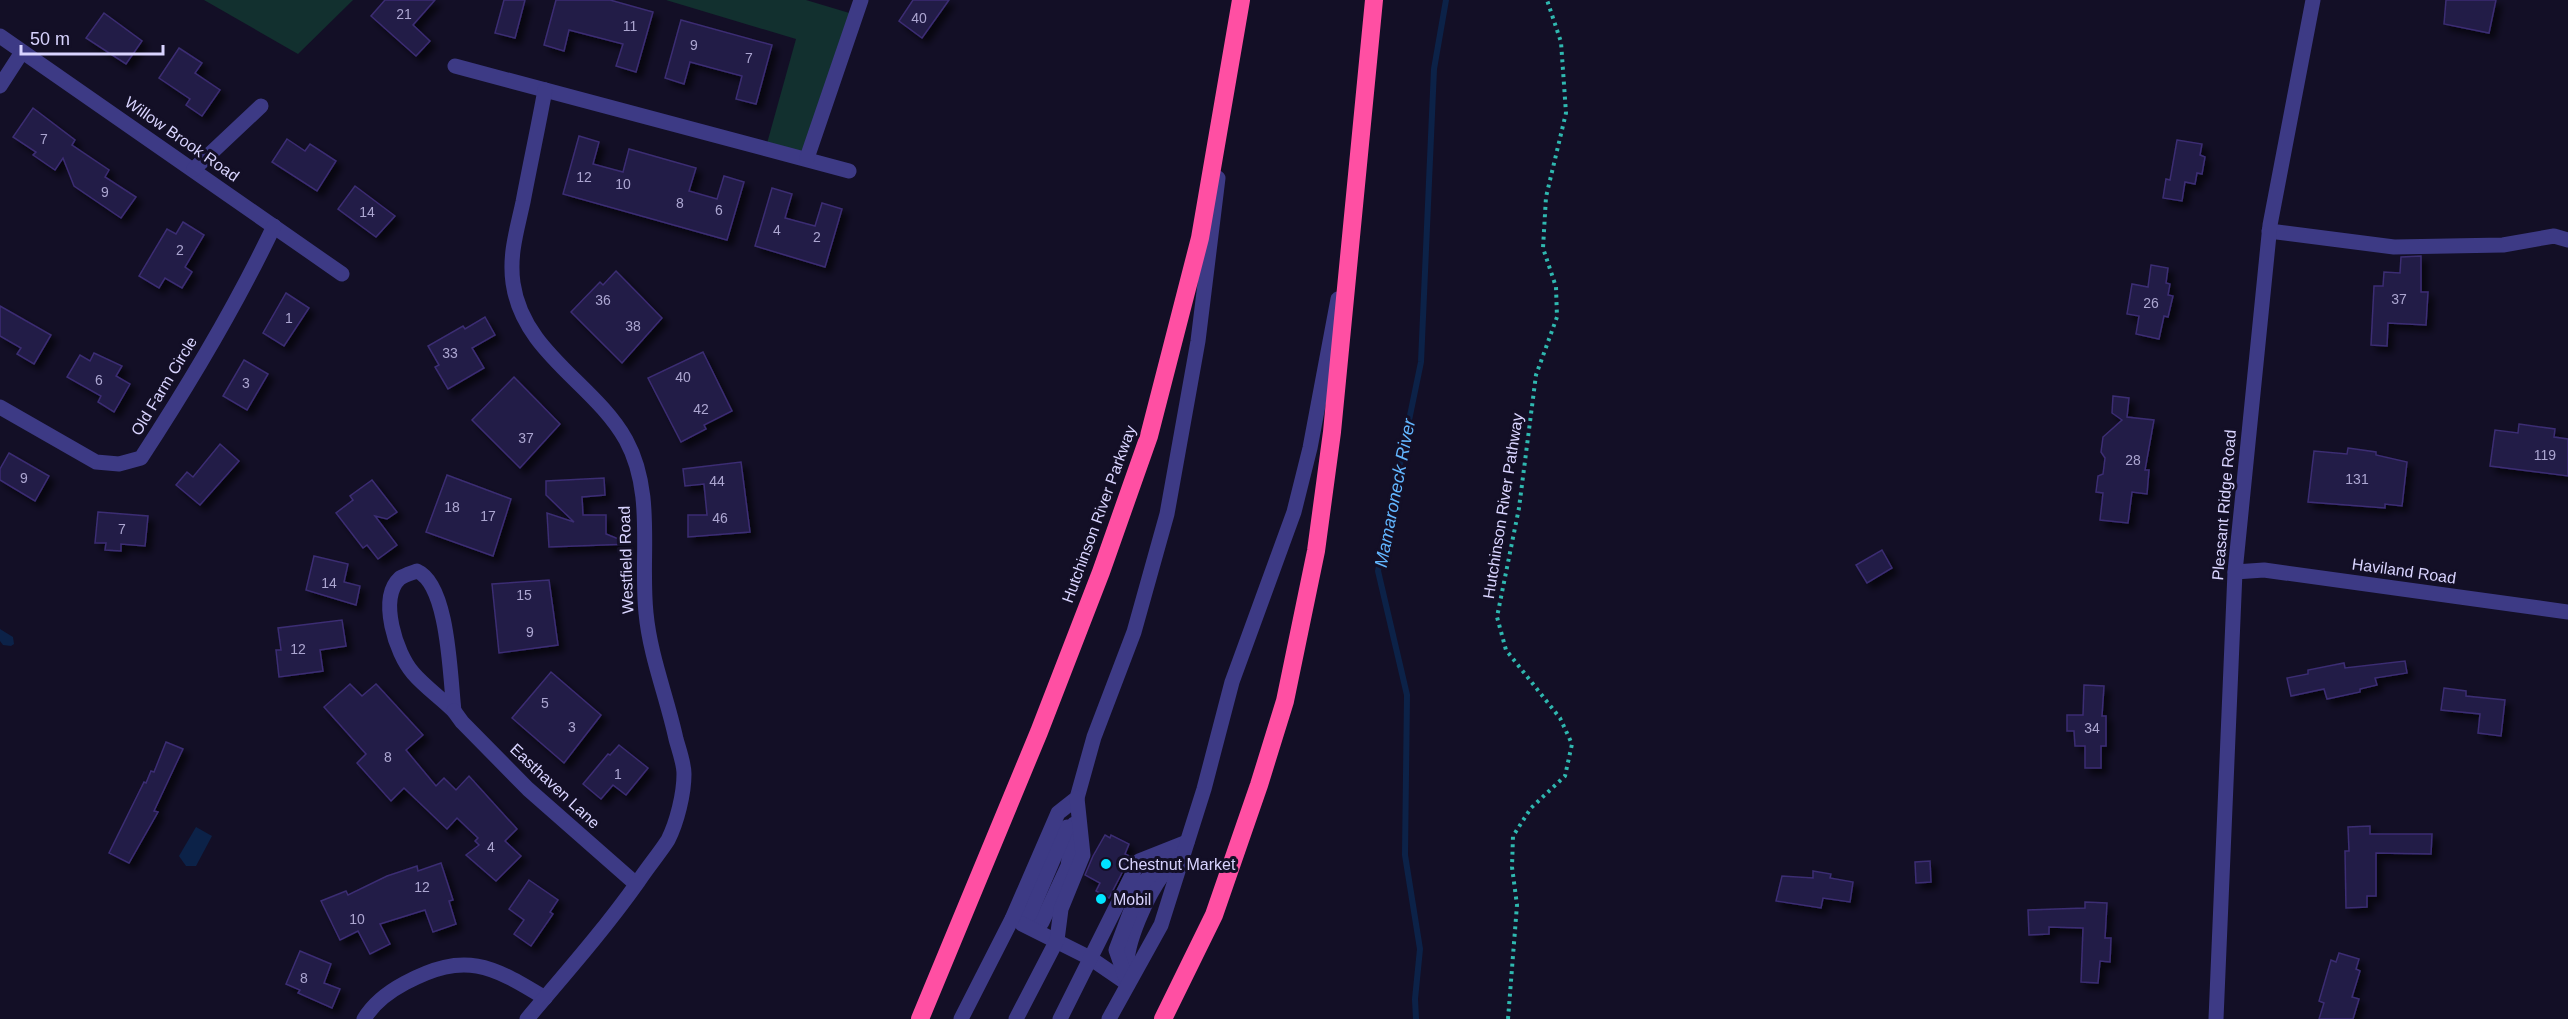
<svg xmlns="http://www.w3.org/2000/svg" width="2568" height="1019" font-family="Arial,sans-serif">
<defs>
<filter id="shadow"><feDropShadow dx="5.5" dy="5.5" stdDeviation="3" flood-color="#0009"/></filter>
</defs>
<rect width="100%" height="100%" fill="#130f26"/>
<g fill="#12302f">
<path d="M 204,0 L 353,0 L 298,54 Z"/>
<path d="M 666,0 L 806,0 L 856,15 L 807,158 L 766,147 L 796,39 Z"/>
</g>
<g fill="#0c2248">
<path d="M 0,629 L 13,637 L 14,644 L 11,646 L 3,645 L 0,641 Z"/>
<path d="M 196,827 L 212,836 L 196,866 L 186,866 L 179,856 Z"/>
</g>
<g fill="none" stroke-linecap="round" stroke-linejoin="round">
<path stroke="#0c2248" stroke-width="6" d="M 1416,1019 L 1415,999 L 1420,949 L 1405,855 L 1407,695 L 1378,571 L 1421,362 L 1434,69 L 1446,0"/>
</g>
<g fill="#241b47" stroke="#3b2d73" stroke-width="1.5" filter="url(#shadow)">
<path d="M 385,0 L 435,0 L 413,25 L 430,41 L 416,56 L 371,16 Z"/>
<path d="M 504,0 L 525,0 L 515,38 L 495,33 Z"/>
<path d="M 556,0 L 610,0 L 653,12 L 636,72 L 616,66 L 623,44 L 569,30 L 564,51 L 544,45 Z"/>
<path d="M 913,0 L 949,0 L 922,38 L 899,21 Z"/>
<path d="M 2446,0 L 2496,0 L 2489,33 L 2444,24 Z"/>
<path d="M 104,13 L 142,41 L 126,64 L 86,38 Z"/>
<path d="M 681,20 L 772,45 L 756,104 L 736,99 L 742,76 L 712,68 L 690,62 L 684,84 L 665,78 Z"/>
<path d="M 179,48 L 202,63 L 195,73 L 220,90 L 202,116 L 186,105 L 190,99 L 159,78 Z"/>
<path d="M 33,108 L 75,140 L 72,145 L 109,170 L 105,177 L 136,197 L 121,218 L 74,186 L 63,158 L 55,170 L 33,155 L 36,152 L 13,137 Z"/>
<path d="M 579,136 L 599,142 L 593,164 L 623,172 L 629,149 L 696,168 L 689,191 L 717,199 L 724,176 L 744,182 L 727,240 L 563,194 Z"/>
<path d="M 287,139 L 305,151 L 310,144 L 336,161 L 317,191 L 272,162 Z"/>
<path d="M 2177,140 L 2202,144 L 2200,155 L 2205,157 L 2202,174 L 2197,173 L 2195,184 L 2185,182 L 2182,201 L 2163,198 L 2166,179 L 2170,180 Z"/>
<path d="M 355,186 L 395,216 L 376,237 L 338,209 Z"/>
<path d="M 772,188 L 792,194 L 785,218 L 815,226 L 822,203 L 842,209 L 825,267 L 755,246 Z"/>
<path d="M 183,222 L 204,235 L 185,267 L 192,272 L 182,288 L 165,278 L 159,288 L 139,276 L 167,229 L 176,234 Z"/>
<path d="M 2421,256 L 2421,292 L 2428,292 L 2426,325 L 2388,323 L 2387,346 L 2371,345 L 2374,286 L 2383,286 L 2384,272 L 2400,273 L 2401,257 Z"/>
<path d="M 2151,265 L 2168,268 L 2166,283 L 2170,284 L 2168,295 L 2173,296 L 2168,317 L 2164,316 L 2159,339 L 2136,334 L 2139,316 L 2127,314 L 2132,284 L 2148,287 Z"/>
<path d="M 616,271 L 662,318 L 622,363 L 571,312 L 600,282 L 603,285 Z"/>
<path d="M 286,293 L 309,308 L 284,346 L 263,333 Z"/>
<path d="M 0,306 L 51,335 L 34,364 L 17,354 L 21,348 L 0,336 Z"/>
<path d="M 485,317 L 495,335 L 472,348 L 484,368 L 448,389 L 435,367 L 439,365 L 428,346 L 463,326 L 465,329 Z"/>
<path d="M 703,352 L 732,411 L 704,425 L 706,429 L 681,442 L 648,378 Z"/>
<path d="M 94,353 L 122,366 L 116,376 L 130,384 L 114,412 L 98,402 L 101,396 L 67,377 L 80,355 L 90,361 Z"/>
<path d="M 244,360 L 268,374 L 247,410 L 223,396 Z"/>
<path d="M 514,377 L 560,424 L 520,468 L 472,420 Z"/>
<path d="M 2113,396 L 2129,398 L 2127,417 L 2154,420 L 2145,470 L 2149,470 L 2147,494 L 2132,492 L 2128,523 L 2100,520 L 2103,493 L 2096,492 L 2098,476 L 2103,474 L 2105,458 L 2101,452 L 2103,437 L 2122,420 L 2112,413 Z"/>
<path d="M 2519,424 L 2555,429 L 2554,437 L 2568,439 L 2568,476 L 2490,466 L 2495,430 L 2518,433 Z"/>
<path d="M 220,444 L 239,461 L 200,505 L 176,485 L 187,472 L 193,477 Z"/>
<path d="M 2348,448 L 2376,452 L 2376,455 L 2407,462 L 2402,506 L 2385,504 L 2385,508 L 2308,502 L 2314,451 L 2347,454 Z"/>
<path d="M 9,453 L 49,476 L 35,501 L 0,480 L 0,469 Z"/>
<path d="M 741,462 L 750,532 L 688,537 L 688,515 L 707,515 L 704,484 L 685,486 L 683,469 Z"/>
<path d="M 447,475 L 511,499 L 493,556 L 426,532 Z"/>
<path d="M 604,478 L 605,495 L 582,497 L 583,515 L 606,515 L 606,534 L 631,544 L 549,547 L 547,513 L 574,522 L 546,495 L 546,481 Z"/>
<path d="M 372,480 L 397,512 L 387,519 L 375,516 L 397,545 L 378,559 L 367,545 L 363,548 L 336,513 L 353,500 L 350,496 Z"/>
<path d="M 98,512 L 148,516 L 145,546 L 121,544 L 121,551 L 105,550 L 106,543 L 95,543 Z"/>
<path d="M 1882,550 L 1892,568 L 1867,583 L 1856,565 Z"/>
<path d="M 314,556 L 348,564 L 344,582 L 360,586 L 356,605 L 306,590 Z"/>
<path d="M 549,580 L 558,645 L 499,653 L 492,584 Z"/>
<path d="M 342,620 L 346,646 L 320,650 L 323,671 L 279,677 L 276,650 L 281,650 L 278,628 Z"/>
<path d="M 2405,661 L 2407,673 L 2375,678 L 2377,685 L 2360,689 L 2360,692 L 2327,699 L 2324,689 L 2291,696 L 2287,678 L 2308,674 L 2308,670 L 2344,663 L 2345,668 Z"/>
<path d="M 551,672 L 601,715 L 564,763 L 512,718 Z"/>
<path d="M 350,684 L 362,696 L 376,684 L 378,686 L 423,735 L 406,750 L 436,786 L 444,778 L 456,790 L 469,776 L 517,829 L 505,841 L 521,856 L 496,881 L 466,855 L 479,845 L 475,841 L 478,838 L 457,818 L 447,829 L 404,788 L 391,801 L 357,763 L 366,754 L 324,707 Z"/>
<path d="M 2084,685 L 2104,686 L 2102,716 L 2106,716 L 2106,746 L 2101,746 L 2101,768 L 2085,768 L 2085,746 L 2075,746 L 2074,731 L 2067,731 L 2067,715 L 2083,715 Z"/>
<path d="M 2444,688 L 2466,691 L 2466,696 L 2505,700 L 2501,736 L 2478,733 L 2480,714 L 2441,710 Z"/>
<path d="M 166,742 L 183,749 L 154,811 L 158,812 L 129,863 L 109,853 L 144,782 L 146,783 L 151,771 L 154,772 Z"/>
<path d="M 619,745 L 648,768 L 626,795 L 613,785 L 601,799 L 583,784 L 608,754 L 610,755 Z"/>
<path d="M 2370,826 L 2370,834 L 2432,834 L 2431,854 L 2376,853 L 2376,896 L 2367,896 L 2367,907 L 2346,908 L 2345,851 L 2349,851 L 2348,827 Z"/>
<path d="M 1105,835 L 1110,838 L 1111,835 L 1129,844 L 1125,854 L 1129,856 L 1126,865 L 1109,898 L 1096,891 L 1100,883 L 1085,875 L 1093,856 Z"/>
<path d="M 1930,861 L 1931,882 L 1916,883 L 1915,862 Z"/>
<path d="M 441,863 L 453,900 L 449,901 L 456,924 L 433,932 L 425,910 L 380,924 L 390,944 L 370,954 L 358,931 L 340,940 L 321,901 L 346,891 L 348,895 L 387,876 L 417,866 L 418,871 Z"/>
<path d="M 1813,871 L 1831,874 L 1830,878 L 1853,882 L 1850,902 L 1823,898 L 1821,908 L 1776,901 L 1782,876 L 1813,878 Z"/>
<path d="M 529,880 L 558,900 L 550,912 L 553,914 L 531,946 L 514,934 L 524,920 L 509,909 Z"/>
<path d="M 2085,902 L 2107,903 L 2105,938 L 2111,938 L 2110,962 L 2100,961 L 2098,983 L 2081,982 L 2083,928 L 2049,927 L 2049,934 L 2029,935 L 2028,910 L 2085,908 Z"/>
<path d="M 300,951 L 331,964 L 324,983 L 340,989 L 332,1008 L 298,993 L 300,990 L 286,984 Z"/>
<path d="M 2339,953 L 2359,959 L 2356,969 L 2360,971 L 2352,997 L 2359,999 L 2353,1019 L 2319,1019 L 2324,1003 L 2319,1001 L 2331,960 L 2336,962 Z"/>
</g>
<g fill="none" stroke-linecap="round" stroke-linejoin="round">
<path stroke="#2fb8b0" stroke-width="4" stroke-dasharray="3 4.5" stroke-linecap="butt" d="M 1508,1019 L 1517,905 L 1512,867 L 1513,836 L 1531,808 L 1565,776 L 1572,744 L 1560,718 L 1506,650 L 1497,617 L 1519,508 L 1536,375 L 1557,317 L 1556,287 L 1543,248 L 1546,197 L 1566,113 L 1561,42 L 1547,0"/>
<g stroke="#3d3a85" stroke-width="15">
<path d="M 0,36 L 342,274"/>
<path d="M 455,66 L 849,171"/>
<path d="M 0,86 L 22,52"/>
<path d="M 807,158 L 861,0"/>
<path d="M 194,169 L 261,106"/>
<path d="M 2269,231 L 2394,247 L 2503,245 L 2554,236 L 2568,240"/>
<path d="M 0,407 L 96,462 L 119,464 L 141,458 C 190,383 236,306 274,226"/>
<path d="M 417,571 C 449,585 450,678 454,711 C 441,698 425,687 413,673 C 396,654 378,598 400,578 C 405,575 412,573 417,571 Z"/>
<path d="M 2235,572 L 2264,570 L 2568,612"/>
<path d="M 454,711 L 462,722 L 528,789 L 636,884"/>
<path d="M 1012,919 L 1042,922 L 1068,866 L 1074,824"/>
<path d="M 1014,919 L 1030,914 L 1067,827"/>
<path d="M 1022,924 L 1090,958 L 1128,984"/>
<path d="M 1127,969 C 1125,943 1148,894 1164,873"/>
<path d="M 1128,984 L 1116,950 L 1141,884 L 1180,849"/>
<path d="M 364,1019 C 373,1004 390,991 405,983 C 465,951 491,965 545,998"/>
<path d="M 527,1019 C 565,974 604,930 638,882 C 647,868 659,854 668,840 C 677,822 684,794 684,774 C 684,763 679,750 676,739 C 667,697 650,656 646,613 C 640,556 655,493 626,440 C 594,383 523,353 513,283 C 509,254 517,230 523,202 C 530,165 538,128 545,90"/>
<path d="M 961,1019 L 1012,919 L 1058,813 L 1077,798 L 1094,737 L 1134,632 L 1167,514 L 1198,341 L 1218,178"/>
<path d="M 1016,1019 L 1057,940 L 1061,909 L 1083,855 L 1077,798"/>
<path d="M 1060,1019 L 1139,861 L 1187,842"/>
<path d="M 1109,1019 L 1161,925 L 1204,789 L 1232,682 L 1294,512 L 1310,448 L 1338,299"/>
<path d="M 2216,1019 L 2235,572 L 2270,225 L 2313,0"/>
</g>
<g stroke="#ff4fa3" stroke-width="18">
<path d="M 920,1019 L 1039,732 L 1101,572 L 1149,436 L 1200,238 L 1241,0"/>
<path d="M 1163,1019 L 1214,915 L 1259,785 L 1285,701 L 1316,551 L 1332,432 L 1374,0"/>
</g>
</g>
<g fill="#00e5ff" stroke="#130f26" stroke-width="2">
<circle cx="1106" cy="864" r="6"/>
<circle cx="1101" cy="899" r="6"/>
</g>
<g text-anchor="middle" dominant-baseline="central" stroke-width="6" stroke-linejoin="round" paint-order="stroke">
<g font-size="14" fill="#aca6d1">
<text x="404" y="14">21</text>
<text x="919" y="18">40</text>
<text x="630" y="26">11</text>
<text x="694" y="45">9</text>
<text x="749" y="58">7</text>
<text x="44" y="139">7</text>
<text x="584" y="177">12</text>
<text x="623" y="184">10</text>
<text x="105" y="192">9</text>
<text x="680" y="203">8</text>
<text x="719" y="210">6</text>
<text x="367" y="212">14</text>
<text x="777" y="230">4</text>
<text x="817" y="237">2</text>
<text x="180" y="250">2</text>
<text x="2399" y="299">37</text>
<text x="603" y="300">36</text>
<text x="2151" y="303">26</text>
<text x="289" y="318">1</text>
<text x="633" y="326">38</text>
<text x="450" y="353">33</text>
<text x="683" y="377">40</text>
<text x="99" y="380">6</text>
<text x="246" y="383">3</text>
<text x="701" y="409">42</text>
<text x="526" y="438">37</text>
<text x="2545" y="455">119</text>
<text x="2133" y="460">28</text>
<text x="24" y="478">9</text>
<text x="2357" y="479">131</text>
<text x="717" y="481">44</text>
<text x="452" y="507">18</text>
<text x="488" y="516">17</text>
<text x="720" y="518">46</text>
<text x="122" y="529">7</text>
<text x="329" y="583">14</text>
<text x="524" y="595">15</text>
<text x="530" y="632">9</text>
<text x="298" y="649">12</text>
<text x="545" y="703">5</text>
<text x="572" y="727">3</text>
<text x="2092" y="728">34</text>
<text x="388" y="757">8</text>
<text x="618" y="774">1</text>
<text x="491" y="847">4</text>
<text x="422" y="887">12</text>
<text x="357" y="919">10</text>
<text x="304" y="978">8</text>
</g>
<g font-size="16" fill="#d9d4ff" stroke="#130f26">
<text transform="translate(182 139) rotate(35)">Willow Brook Road</text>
<text transform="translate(164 386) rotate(-59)">Old Farm Circle</text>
<text transform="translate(2224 505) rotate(-85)">Pleasant Ridge Road</text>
<text transform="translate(1503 506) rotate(-81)">Hutchinson River Pathway</text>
<text transform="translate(1099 514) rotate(-70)">Hutchinson River Parkway</text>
<text transform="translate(626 560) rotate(-92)">Westfield Road</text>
<text transform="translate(2404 571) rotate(8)">Haviland Road</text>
<text transform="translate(555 786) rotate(43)">Easthaven Lane</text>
</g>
<g font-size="16" fill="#d9d4ff" stroke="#130f26" text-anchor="start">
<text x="1118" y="864">Chestnut Market</text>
<text x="1113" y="899">Mobil</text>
</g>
<g font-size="18" font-style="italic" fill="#62b6ff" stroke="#130f26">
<text transform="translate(1395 493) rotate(-79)">Mamaroneck River</text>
</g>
</g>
<path d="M21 45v9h142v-9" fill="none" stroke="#d9d4ff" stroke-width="3"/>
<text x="30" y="45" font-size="18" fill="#d9d4ff" stroke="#130f26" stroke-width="4.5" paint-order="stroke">50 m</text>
</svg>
